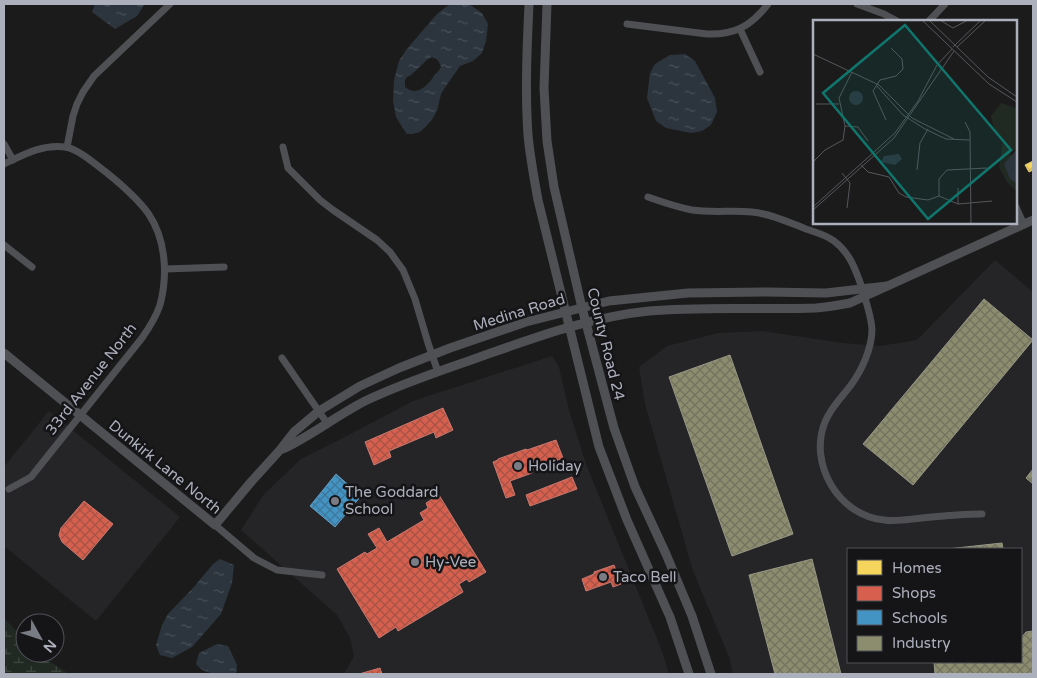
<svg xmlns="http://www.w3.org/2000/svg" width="1037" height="678" font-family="'Varela Round',sans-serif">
<defs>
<pattern id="wetland-marsh" width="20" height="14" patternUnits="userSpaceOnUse" patternTransform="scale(1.25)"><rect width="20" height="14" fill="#202922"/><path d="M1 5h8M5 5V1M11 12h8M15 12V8" fill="none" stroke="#3e4640"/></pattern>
<pattern id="water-ripples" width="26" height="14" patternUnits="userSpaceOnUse" patternTransform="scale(1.25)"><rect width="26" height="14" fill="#2c353e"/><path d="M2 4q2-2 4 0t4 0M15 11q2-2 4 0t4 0" fill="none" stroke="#485058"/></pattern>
<pattern id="homes-cross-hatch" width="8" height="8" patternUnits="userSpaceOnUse" patternTransform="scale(1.25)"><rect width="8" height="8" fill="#f6d55c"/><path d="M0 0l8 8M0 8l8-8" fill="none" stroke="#cfb555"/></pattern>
<pattern id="shops-cross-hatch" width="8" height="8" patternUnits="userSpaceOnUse" patternTransform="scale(1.25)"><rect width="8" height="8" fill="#d6604d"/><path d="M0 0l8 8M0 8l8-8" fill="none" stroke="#a55347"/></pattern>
<pattern id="schools-cross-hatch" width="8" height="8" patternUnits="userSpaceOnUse" patternTransform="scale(1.25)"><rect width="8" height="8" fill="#4393c3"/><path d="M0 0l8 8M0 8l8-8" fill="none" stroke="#3e7799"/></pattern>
<pattern id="industry-cross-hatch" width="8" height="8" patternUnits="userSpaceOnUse" patternTransform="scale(1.25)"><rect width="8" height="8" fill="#8c8c6e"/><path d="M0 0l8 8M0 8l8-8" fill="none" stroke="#72725e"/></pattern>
</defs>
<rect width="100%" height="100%" fill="#1b1b1b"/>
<g fill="#252427" fill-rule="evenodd">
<path d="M 995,260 L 1033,292 L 1033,674 L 733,674 L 729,657 L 693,571 L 645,404 L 639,367 L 667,346 L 718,333 L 763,331 L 843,343 L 880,346 L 917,340 ZM 848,549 L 1021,549 L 1021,662 L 848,662 Z"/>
<path d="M 552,356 L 559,367 L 569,410 L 586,464 L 662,651 L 669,674 L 344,674 L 354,656 L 350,638 L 337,615 L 241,530 L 264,494 L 301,459 L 339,440 L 413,401 Z"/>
<path d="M 49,411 L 180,517 L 96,621 L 4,546 L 4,467 Z"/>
</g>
<path fill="url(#wetland-marsh)" d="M 4,618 L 25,640 L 25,653 L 37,653 L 69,674 L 4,674 Z"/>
<g fill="url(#water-ripples)" fill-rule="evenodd">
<path d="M 95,4 L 145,4 L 137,16 L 115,29 L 92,12 Z"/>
<path d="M 452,4 L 469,4 L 482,13 L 488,24 L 486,41 L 482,53 L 473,61 L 460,66 L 446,86 L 441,94 L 437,111 L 431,121 L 420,132 L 412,134 L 407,134 L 404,130 L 396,117 L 393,101 L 394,80 L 399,61 L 406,50 L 437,14 L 447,6 ZM 432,57 C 438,59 439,61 441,67 C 439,71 436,73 434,76 C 427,86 417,97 405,87 L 405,80 L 407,77 L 411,75 L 428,59 Z"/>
<path d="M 685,54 L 695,61 L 715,98 L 717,112 L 711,125 L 702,131 L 691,133 L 666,128 L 656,121 L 647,98 L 650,73 L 655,64 L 670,55 Z"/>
<path d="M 220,559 L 234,565 L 232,583 L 221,614 L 192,647 L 172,658 L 160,655 L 156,645 L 162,625 L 168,614 L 193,588 L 213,564 Z"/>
<path d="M 217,644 L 228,646 L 237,665 L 236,674 C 222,674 205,676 196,664 L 199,653 Z"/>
</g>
<path fill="url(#homes-cross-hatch)" stroke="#e0ca79" d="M 1033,161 L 1033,170 L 1029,172 L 1025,165 Z"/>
<g fill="url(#shops-cross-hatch)" stroke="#c9786e">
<path d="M 443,408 L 453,430 L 436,438 L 434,432 L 389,451 L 391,457 L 374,465 L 365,442 Z"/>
<path d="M 556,440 L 563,458 L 531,470 L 532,473 L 510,481 L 515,495 L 506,498 L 493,462 L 498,460 L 498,459 L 526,449 L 527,450 Z"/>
<path d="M 572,477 L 577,489 L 530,506 L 526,495 Z"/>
<path d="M 439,495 L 486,572 L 469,582 L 467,579 L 459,584 L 463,592 L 398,631 L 396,627 L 379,638 L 337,569 L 365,552 L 367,554 L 377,548 L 368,534 L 379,528 L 387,542 L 424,520 L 420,513 L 428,508 L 426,503 Z"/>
<path d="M 84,501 L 113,524 L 83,560 L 62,542 L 59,535 L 61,528 Z"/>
<path d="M 614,565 L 621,584 L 613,587 L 611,582 L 586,591 L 582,579 L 594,574 L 594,572 Z"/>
<path d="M 380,668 L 382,674 L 359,674 Z"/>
</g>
<path fill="url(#schools-cross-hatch)" stroke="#629cc1" d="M 336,474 L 361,496 L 335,527 L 310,506 Z"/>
<g fill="url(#industry-cross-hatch)" stroke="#969785">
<path d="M 984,299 L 1033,340 L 913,485 L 863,444 Z"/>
<path d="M 730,355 L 793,534 L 732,556 L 669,377 Z"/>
<path d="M 1033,469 L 1033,484 L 1026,478 Z"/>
<path d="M 1002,543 L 1003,549 L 947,549 Z"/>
<path d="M 812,559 L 841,674 L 775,674 L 749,575 Z"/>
<path d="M 1033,631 L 1033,674 L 935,674 L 934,662 L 1021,662 L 1021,638 L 1026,632 Z"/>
</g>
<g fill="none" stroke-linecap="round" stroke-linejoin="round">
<g stroke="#4e5054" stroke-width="7">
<path d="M 857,4 L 884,14 L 897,21"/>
<path d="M 929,21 L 945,4"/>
<path d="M 627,24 L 707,34 C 735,35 751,26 768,4"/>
<path d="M 740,29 L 760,72"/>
<path d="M 4,144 L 13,160"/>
<path d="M 67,147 L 73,116 L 77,104 L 83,92 L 94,76 L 170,4"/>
<path d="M 283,147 L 288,168 L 320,200 L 333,210 L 377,240 L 390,252 L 403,270 L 415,299 L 428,343 L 438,372"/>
<path d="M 4,164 C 23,155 42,144 65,147 C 79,149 96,165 107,173 C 122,185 136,197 148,213 C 166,239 168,275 160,305 C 156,317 149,328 142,338 L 31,477 L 9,489"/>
<path d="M 648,197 C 662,202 677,207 692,210 C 712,213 732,210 752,212 C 771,214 788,222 806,229 C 815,232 826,235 834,241 C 849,252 855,268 861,285 C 865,299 871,314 872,329 C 872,348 862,370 851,385 C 842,397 831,407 825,422 C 808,464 839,516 884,520 C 897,522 910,519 922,518 C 942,516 962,514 982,514"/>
<path d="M 1016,207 L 1024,225"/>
<path d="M 4,245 L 32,267"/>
<path d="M 165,269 L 224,267"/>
<path d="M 282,358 L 327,423"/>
<path d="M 215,525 L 254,558 L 277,570 L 322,575"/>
</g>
<g stroke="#4e5054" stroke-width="9">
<path d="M 529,4 C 527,48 525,91 528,135 C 530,157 534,178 538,200 L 599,447 L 627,520 L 670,617 L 689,674"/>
<path d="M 547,4 L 544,88 L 547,141 L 554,187 L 582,308 L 614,428 L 635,487 L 666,554 L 692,616 L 711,674"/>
<path d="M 4,353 L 215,525 L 251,482 L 280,450 L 294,432 L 319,411 L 360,386 L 399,368 L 450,348 L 526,322 L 609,301 L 688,293 L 767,292 L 826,293 L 887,286"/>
<path d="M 283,449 C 311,436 336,416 365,401 C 398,385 439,371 474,359 C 531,339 589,317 649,311 C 704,306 761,310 816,308 C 827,307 839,305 850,303 L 1033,220"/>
</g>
</g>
<g fill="#797c84" stroke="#151417" stroke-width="2">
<circle cx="518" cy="466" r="5"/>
<circle cx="335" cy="501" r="5"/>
<circle cx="415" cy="562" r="5"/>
<circle cx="603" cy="577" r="5"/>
</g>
<g text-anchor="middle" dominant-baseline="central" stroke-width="5" stroke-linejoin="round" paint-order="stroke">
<g font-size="15" fill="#acb0bc" stroke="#151417">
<text transform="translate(519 312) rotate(-17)">Medina Road</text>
<text transform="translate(606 344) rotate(76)">County Road 24</text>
<text transform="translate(91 379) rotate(-52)">33rd Avenue North</text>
<text transform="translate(165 467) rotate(39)">Dunkirk Lane North</text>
</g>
<g font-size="15" fill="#acb0bc" stroke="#151417" text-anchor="start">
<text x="528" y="466">Holiday</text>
<text x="345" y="492">The Goddard<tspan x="345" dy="17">School</tspan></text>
<text x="425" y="562">Hy-Vee</text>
<text x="613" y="577">Taco Bell</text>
</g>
</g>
<g transform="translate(813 20)">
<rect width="204" height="204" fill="#1b1b1b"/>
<path d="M 188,83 L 204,88 L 204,129 L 198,132 L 197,159 L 204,164 L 204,172 L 194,162 L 186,147 L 190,121 L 180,107 L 178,96 Z" fill="#202922"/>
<path d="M36 78a7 7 0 1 1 14 0a7 7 0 1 1-14 0ZM 204,129 L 204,164 L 197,159 L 191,144 ZM 86,134 L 89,139 L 82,145 L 68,142 L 71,136 Z" fill="#2c353e"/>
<path fill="none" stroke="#55575b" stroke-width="1" d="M 109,0 L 176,64 L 204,82M 116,0 L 175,57 L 204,77M 127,0 L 140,8 L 155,0M 140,27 L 168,0M 144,27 L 173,0M 0,34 L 66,65 L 99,98 L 141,119M 63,65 L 90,95 L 112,109 L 133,119 L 157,120M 3,84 L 26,84M 73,100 L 60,71 L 67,60 L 83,56 L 90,49 L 89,39 L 78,28M 152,102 L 157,112 L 158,204M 32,106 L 45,107 L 55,121M 0,142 L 12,130 L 30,120 L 32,106 L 26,78 L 39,52M 48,145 L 55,152 L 76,157 L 86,173 L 93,177 L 115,180 L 126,176M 104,150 L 107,123 L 115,109M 29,153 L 37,163 L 34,188M 145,168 L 145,184M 126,176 L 126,159 L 134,150 L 174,148M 126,176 L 145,184 L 179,181M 0,187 L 82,113 L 105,81 L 124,45 L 139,29M 0,190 L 81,118 L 141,31"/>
<path fill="#0f766e" fill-opacity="0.15" stroke="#0f766e" stroke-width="2.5" d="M 92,5 L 198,130 L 115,199 L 10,73 Z"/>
<rect width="204" height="204" fill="none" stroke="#acb0bc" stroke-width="2.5"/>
</g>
<rect width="1037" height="678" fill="none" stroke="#acb0bc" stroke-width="10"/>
<rect x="847" y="548" width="175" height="115" fill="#151417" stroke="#515259"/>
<rect x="857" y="560" width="25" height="15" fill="#f6d55c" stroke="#515259"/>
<text x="892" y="573" font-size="15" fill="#acb0bc">Homes</text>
<rect x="857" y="586" width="25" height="15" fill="#d6604d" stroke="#515259"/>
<text x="892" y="598" font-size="15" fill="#acb0bc">Shops</text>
<rect x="857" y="610" width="25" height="15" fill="#4393c3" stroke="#515259"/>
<text x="892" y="623" font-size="15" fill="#acb0bc">Schools</text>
<rect x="857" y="636" width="25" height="15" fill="#8c8c6e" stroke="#515259"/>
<text x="892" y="648" font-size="15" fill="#acb0bc">Industry</text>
<g transform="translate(40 638) rotate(130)"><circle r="24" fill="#151417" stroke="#515259"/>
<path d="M0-4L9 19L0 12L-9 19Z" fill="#797c84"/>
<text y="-8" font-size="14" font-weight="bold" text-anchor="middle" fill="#acb0bc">N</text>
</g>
</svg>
